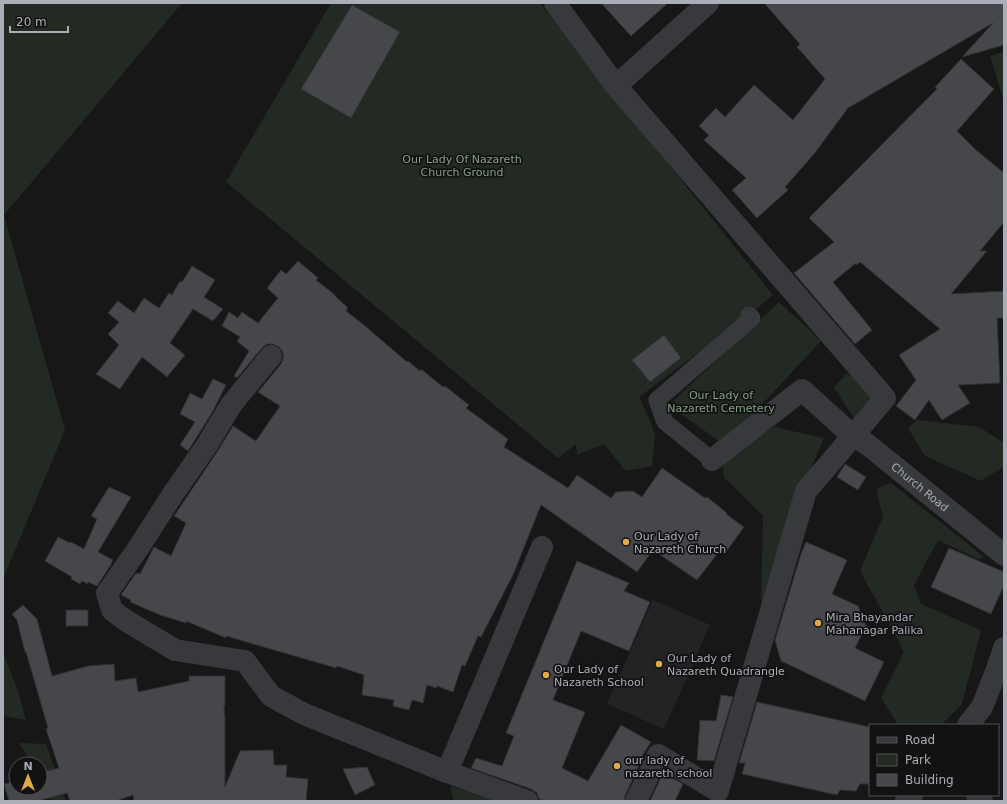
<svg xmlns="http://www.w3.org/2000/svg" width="1007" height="804" font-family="'DejaVu Sans',sans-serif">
<rect width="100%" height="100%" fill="#171718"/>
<path fill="#232325" d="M 653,600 L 710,625 L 664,729 L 607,704 Z"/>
<g fill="#232a24">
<path d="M 3,3 L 182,3 L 4,215 L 65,430 L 3,579 Z"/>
<path d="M 331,3 L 540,3 L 773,295 L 749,315 L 639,397 L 649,418 L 655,435 L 652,466 L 626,471 L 604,444 L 577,455 L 576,444 L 558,458 L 226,182 Z"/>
<path d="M 1004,52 L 1004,101 L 990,56 Z"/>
<path d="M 779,302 L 821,341 L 724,445 L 669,405 Z"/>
<path d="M 846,374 L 888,388 L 855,420 L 834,387 Z"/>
<path d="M 918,420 L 979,427 L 1004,443 L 1004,467 L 1003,467 L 981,481 L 925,456 L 908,428 Z"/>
<path d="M 774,427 L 824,438 L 789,521 L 763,612 L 761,599 L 763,516 L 724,477 L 722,459 Z"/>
<path d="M 891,483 L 983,556 L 983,558 L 978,559 L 938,540 L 914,585 L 921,604 L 981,630 L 962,704 L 941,725 L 896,725 L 896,721 L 881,698 L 904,652 L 890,625 L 860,571 L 883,517 L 876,489 Z"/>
<path d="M 3,653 L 17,688 L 26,720 L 3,716 Z"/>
<path d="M 19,743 L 46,744 L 66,801 L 51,801 L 51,789 L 43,768 L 40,767 L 40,764 L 32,764 Z"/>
<path d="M 450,786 L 499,801 L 481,801 L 480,800 L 476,801 L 454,801 Z"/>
</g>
<g fill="#46474b" stroke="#313134">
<path d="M 601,3 L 668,3 L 631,36 Z"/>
<path d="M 764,3 L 1004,3 L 1004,45 L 962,57 L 993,23 L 848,108 L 814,154 L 785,187 L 788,190 L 757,218 L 732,190 L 746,178 L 704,140 L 709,135 L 699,126 L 716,108 L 725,117 L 754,85 L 793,120 L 825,79 L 797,47 L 800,44 Z"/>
<path d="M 352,5 L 400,32 L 351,118 L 301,89 Z"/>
<path d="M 961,59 L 994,89 L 957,131 L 976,150 L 1004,173 L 1004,222 L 980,251 L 987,251 L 951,294 L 1004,291 L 1004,318 L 997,318 L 1000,383 L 958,385 L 970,403 L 942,420 L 929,400 L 915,420 L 896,406 L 916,380 L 899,355 L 940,329 L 860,262 L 857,265 L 856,263 L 833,282 L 872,330 L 855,344 L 794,273 L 834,242 L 809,218 L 937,89 L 935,87 Z"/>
<path d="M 298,261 L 318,278 L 316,280 L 335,295 L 335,296 L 348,308 L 346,311 L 364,325 L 407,362 L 408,361 L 420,371 L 421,369 L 443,387 L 445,386 L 469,405 L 466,408 L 508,439 L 504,447 L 568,488 L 577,475 L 611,498 L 616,492 L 633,491 L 642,497 L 662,468 L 705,498 L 707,497 L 727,513 L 726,514 L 744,527 L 726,552 L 721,549 L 697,580 L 653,550 L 637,572 L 541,505 L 513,575 L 481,637 L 478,636 L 465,666 L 462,665 L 453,692 L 437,686 L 436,688 L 427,685 L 423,703 L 412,700 L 409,710 L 393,706 L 394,700 L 362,695 L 364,675 L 337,666 L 336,668 L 226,636 L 226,638 L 186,621 L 186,623 L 160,615 L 130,602 L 131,600 L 121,595 L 136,573 L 140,574 L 154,547 L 171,556 L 186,523 L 174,516 L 217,452 L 233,426 L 256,441 L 280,406 L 258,392 L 281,364 L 283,358 L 283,352 L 279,347 L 273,344 L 267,344 L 262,348 L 237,378 L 234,376 L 249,351 L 237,341 L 240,337 L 222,326 L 229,312 L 238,318 L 242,312 L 258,323 L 278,298 L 267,288 L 281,270 L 286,274 Z"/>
<path d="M 192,266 L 215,280 L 204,297 L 223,309 L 213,321 L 193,309 L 170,343 L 185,355 L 167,377 L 142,357 L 120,389 L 96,374 L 119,345 L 108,334 L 119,322 L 108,313 L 118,301 L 134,313 L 144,298 L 159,308 L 169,293 L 172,295 L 180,281 L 182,282 Z"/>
<path d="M 664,335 L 681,358 L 650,382 L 632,360 Z"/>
<path d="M 213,379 L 226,385 L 213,411 L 188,451 L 180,445 L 195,422 L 180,414 L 190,393 L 202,399 Z"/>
<path d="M 845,464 L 866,477 L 858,490 L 837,477 Z"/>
<path d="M 109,487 L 131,497 L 98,552 L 113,560 L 111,563 L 112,563 L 97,586 L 88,582 L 88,584 L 82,581 L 80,584 L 71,579 L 72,577 L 45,561 L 58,537 L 70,543 L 71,542 L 84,549 L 97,519 L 91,516 Z"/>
<path d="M 806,542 L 847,560 L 832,594 L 858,606 L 866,626 L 855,648 L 884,662 L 865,701 L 781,661 L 775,640 L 801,554 Z"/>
<path d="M 949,548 L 1004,572 L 1004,585 L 991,614 L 931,587 Z"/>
<path d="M 577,561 L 629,583 L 624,591 L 650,602 L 629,651 L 581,631 L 553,700 L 585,712 L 562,768 L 588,781 L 621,725 L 651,742 L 642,756 L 643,756 L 625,796 L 624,801 L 546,801 L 539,799 L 537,793 L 531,789 L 471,768 L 476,758 L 502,766 L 514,736 L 506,733 Z"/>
<path d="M 23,605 L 37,619 L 52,676 L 88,666 L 114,664 L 115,681 L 136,678 L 138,692 L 189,681 L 189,676 L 225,676 L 225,706 L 224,706 L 225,718 L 225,787 L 240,751 L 273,750 L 274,765 L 287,765 L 286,777 L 308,779 L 306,801 L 134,801 L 133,795 L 116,801 L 70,801 L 67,793 L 38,801 L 9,801 L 4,784 L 16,781 L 16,788 L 40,788 L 40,773 L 59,768 L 46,729 L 48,728 L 26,652 L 25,652 L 17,620 L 12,614 Z"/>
<rect x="66" y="610" width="22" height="16"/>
<path d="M 721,695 L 733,697 L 714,761 L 697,760 L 700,720 L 716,721 Z"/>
<path d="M 757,702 L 870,727 L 870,784 L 860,784 L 856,791 L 840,790 L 837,795 L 742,774 L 745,763 L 739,763 Z"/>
<path d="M 367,767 L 375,785 L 355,795 L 343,769 Z"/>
<path d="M 663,773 L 683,784 L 675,801 L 650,801 Z"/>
</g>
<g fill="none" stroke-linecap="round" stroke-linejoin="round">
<path stroke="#38393d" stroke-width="17" d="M 712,460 L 665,422 L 657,400 L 752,318 L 749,315"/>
<g stroke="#38393d" stroke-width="22">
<path id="s1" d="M 555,3 L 616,86 L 885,398 L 853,436 L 867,444 L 1004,555"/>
<path d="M 616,86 L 708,3"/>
<path d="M 271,356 L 231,405 L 207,445 L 173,494 L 137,550 L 107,593 L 112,610 L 125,620 L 175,650 L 245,661 L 271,696 L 304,714 L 447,772 L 527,801"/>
<path d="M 447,772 L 542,547"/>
<path d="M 977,795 L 982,801"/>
<path d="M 636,801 L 658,755 L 718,791 L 806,491 L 853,436 L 802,390 L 712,460"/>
</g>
<g stroke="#38393d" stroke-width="22">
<path d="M 968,725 L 982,707 L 997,669 L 1004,648"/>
<path d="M 906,801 L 912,795"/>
</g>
</g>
<g fill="#deaa4a" stroke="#121213" stroke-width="1.5">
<circle cx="626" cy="542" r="4"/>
<circle cx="818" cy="623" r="4"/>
<circle cx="659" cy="664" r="4"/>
<circle cx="546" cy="675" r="4"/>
<circle cx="617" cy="766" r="4"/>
</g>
<g text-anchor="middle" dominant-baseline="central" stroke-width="3.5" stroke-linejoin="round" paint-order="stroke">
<g font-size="11" fill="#84a085" stroke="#121213">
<text x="462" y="159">Our Lady Of Nazareth<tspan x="462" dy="13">Church Ground</tspan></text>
<text x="721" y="395">Our Lady of<tspan x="721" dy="13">Nazareth Cemetery</tspan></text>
</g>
<g font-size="11" fill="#aaaeb7" stroke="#121213">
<text stroke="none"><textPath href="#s1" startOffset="649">Church Road</textPath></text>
</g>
<g font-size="11" fill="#aaaeb7" stroke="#121213" text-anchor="start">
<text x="634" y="536">Our Lady of<tspan x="634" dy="13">Nazareth Church</tspan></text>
<text x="826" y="617">Mira Bhayandar<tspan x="826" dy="13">Mahanagar Palika</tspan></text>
<text x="667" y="658">Our Lady of<tspan x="667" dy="13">Nazareth Quadrangle</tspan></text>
<text x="554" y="669">Our Lady of<tspan x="554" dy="13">Nazareth School</tspan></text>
<text x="625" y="760">our lady of<tspan x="625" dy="13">nazareth school</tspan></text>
</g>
</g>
<rect width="1007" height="804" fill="none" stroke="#aaaeb7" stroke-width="8"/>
<rect x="869" y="724" width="130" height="72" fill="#121213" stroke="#4f5055"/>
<rect x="877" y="737" width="20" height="6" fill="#38393d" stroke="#4f5055"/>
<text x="905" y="744" font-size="12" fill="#aaaeb7">Road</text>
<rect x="877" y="754" width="20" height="12" fill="#232a24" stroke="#4f5055"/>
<text x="905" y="764" font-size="12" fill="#aaaeb7">Park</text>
<rect x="877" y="774" width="20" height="12" fill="#46474b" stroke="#4f5055"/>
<text x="905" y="784" font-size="12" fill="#aaaeb7">Building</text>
<g transform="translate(28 776)"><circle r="19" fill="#121213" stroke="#4f5055"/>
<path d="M0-3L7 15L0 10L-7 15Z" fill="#deaa4a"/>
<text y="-6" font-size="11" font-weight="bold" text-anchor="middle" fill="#aaaeb7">N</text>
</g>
<path d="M10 26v6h58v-6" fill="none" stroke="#aaaeb7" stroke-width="2"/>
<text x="16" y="26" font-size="12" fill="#aaaeb7" stroke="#121213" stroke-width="3" paint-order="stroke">20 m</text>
</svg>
